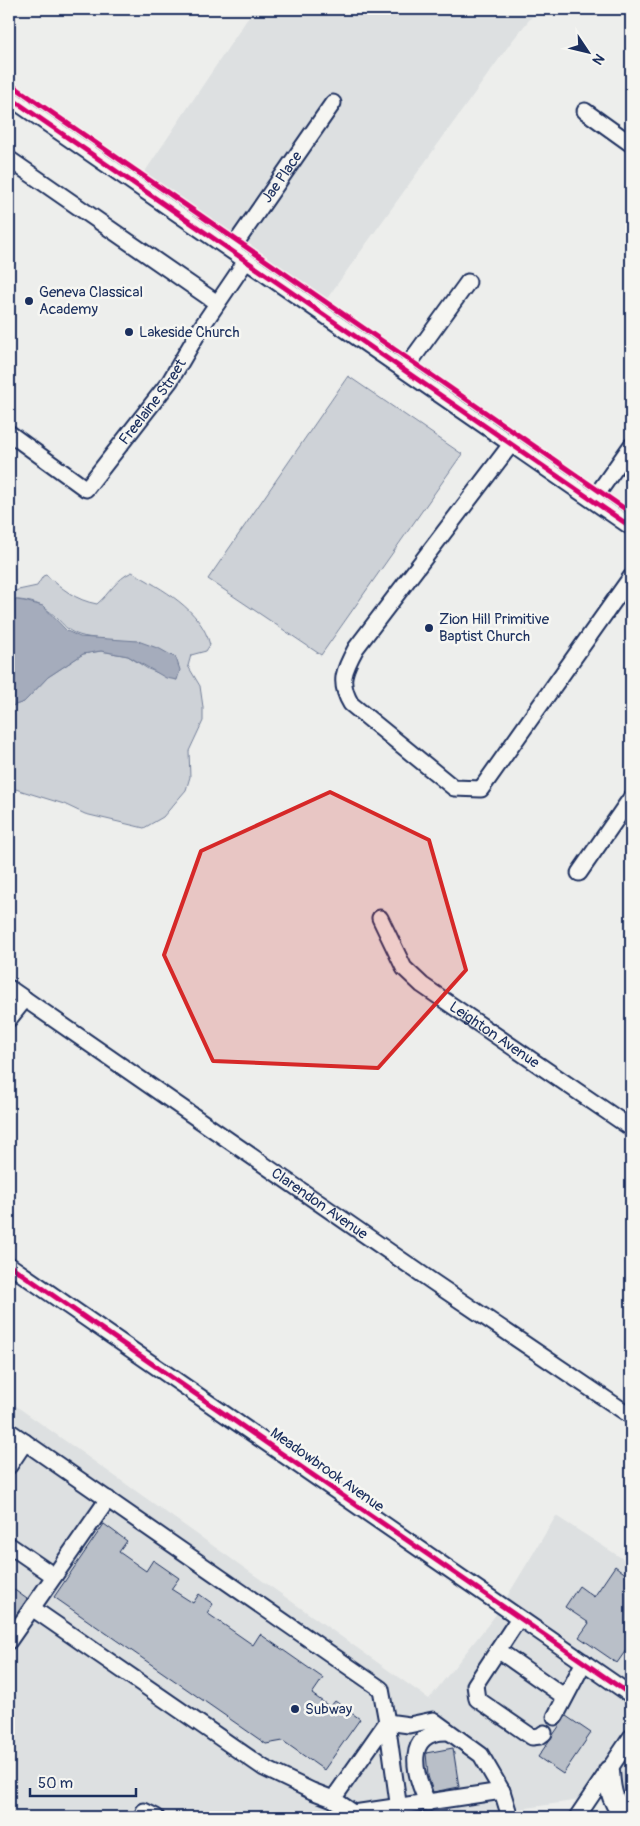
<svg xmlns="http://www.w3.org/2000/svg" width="640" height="1826" font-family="Pangolin,sans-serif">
<rect width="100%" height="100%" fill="#edeeec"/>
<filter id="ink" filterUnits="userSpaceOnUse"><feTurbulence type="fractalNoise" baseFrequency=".02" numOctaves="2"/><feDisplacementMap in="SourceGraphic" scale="10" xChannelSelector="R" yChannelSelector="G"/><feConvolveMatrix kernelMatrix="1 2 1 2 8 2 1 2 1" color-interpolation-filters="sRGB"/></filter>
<g filter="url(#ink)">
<g fill="#dde0e1">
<path d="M 254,9 L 538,9 L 512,41 L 323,304 L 241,249 L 344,102 L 331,92 L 228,239 L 140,179 Z"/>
<path d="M 9,1401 L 429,1699 L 498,1612 L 631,1704 L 631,1723 L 604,1763 L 600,1763 L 601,1768 L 579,1800 L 467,1817 L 9,1817 Z"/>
<path d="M 556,1516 L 631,1564 L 631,1686 L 505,1600 Z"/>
<path d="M 631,1752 L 631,1792 L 620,1794 L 617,1773 Z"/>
</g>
<g fill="#ced2d7" stroke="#74809a">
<path d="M 348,376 L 462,454 L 321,655 L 208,579 Z"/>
<path d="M 132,572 C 162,589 201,609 210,645 L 206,651 L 191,655 L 188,666 L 200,686 L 203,707 L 203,721 L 189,751 L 190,777 L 186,790 L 163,817 L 144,828 L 85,814 L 64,804 L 9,787 L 9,707 L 24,702 L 48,677 L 83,654 L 101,651 L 128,656 L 148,669 L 177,680 L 95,638 C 62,635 67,622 43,607 C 34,601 20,600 9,599 L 9,592 L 37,586 L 43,576 L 46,575 C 63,589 75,600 97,604 C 110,593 116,579 132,572 Z"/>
</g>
<path fill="#a5acbc" stroke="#6e7a96" d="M 9,599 L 24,601 L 43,606 L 67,631 L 80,637 L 138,641 L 160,649 L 176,658 L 180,670 L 177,680 L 166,678 L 128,656 L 101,651 L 83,654 L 48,677 L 24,702 L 9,707 Z"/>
<g fill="#b9bfc8" stroke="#1b2f5e">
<path d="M 104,1524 L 127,1541 L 119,1552 L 146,1571 L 153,1560 L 179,1578 L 171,1589 L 193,1603 L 199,1594 L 213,1604 L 207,1613 L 253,1645 L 260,1634 L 323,1678 L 312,1694 L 330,1707 L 335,1701 L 360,1719 L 324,1770 L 283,1741 L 266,1744 L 54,1597 Z"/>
<path d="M 615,1566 L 631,1578 L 631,1643 L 617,1663 L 579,1637 L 589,1623 L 565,1607 L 579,1586 L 594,1597 Z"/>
<path d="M 9,1586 L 27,1599 L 9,1625 Z"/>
<path d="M 566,1716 L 591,1733 L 563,1774 L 538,1757 Z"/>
<path d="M 453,1748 L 459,1787 L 433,1792 L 428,1776 L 426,1753 Z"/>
</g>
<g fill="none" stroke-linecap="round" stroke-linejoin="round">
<g stroke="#1b2f5e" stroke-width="19">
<g id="minor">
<path d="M 9,97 L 631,527"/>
<path d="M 585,111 L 631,144"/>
<path d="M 9,159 L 217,303"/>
<path id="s1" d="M 231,250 L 333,103"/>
<path d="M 405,369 L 468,282"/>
<path id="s2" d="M 9,433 L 86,489 L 170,381 L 202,326 L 246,261"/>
<path d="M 512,443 L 356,648 C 344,670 338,682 351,704 L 454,788 L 481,789 L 631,577"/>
<path d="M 593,500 L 631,446"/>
<path d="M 579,873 L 631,798"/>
<path id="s3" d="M 380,918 L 404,968 L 422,985 L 631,1128"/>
<path id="s4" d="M 9,988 L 433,1282 L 631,1416"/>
<path d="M 9,1019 L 25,999"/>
<path d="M 9,1265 L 631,1695"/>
<path d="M 9,1431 L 381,1689 L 387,1722 L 409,1725 L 433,1720 L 481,1755 L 502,1791 L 510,1817"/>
<path d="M 9,1466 L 25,1442"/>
<path d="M 9,1545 L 54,1576"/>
<path d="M 32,1608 L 108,1499"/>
<path d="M 519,1618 L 475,1685 L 477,1699 L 532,1737 L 540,1736 L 544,1733"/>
<path d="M 9,1641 L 32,1608 L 264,1768 L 312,1791 L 333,1799 L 354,1813"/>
<path d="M 498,1650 L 565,1697"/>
<path d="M 555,1717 L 584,1662"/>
<path d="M 387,1722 L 400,1817"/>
<path d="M 333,1799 L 387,1722"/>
<path d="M 428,1803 C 414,1775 403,1731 448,1732"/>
<path d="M 144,1811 L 156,1817"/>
<path d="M 346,1817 L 354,1813 L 502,1791"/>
<path d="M 577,1817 L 631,1737"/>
</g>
</g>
<g stroke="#1b2f5e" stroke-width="24">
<path id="major" d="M 609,1771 C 610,1789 612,1808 631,1817"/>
</g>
<use href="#minor" stroke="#f6f6f2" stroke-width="15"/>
<use href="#major" stroke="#f6f6f2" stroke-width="20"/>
<g stroke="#f6f6f2" stroke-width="8">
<g id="cycleway">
<path d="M 9,83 L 631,513"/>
<path d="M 9,97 L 631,527"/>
<path d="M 9,1265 L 631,1695"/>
</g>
</g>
<use href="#cycleway" stroke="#d6006c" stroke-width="5"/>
</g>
</g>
<path fill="#d62828" fill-opacity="0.2" stroke="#d62828" stroke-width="4" stroke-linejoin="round" d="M 330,792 L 429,840 L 466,970 L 378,1068 L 213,1061 L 164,955 L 201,851 Z"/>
<g fill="#1b2f5e" stroke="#f6f6f2" stroke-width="2">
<circle cx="29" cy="301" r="5"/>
<circle cx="129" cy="332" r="5"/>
<circle cx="429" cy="628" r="5"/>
<circle cx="295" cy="1709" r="5"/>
</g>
<g text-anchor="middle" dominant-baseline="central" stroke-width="5" stroke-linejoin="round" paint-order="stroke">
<g font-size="15" fill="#1b2f5e" stroke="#f6f6f2">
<text stroke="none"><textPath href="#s1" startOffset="89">Jae Place</textPath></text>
<text stroke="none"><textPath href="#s2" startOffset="205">Freelaine Street</textPath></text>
<text stroke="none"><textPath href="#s3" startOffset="168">Leighton Avenue</textPath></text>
<text stroke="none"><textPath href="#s4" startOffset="378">Clarendon Avenue</textPath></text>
<text transform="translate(327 1470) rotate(35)">Meadowbrook Avenue</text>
</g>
<g font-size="15" fill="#1b2f5e" stroke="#f6f6f2" text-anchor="start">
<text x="39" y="292">Geneva Classical<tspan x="39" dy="17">Academy</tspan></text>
<text x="139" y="332">Lakeside Church</text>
<text x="439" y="619">Zion Hill Primitive<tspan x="439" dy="17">Baptist Church</tspan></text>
<text x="305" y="1709">Subway</text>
</g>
</g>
<rect width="640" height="1826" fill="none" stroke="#f6f6f2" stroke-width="30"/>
<rect x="15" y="15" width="610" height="1796" fill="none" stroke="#1b2f5e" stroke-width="2" filter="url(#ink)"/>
<g transform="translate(588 52) rotate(125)" stroke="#f6f6f2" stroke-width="4" paint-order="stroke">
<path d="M0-4L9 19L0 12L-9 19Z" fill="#1b2f5e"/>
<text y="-8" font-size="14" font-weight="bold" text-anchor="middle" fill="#1b2f5e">N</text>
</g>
<path d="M30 1788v8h106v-8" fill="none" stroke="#1b2f5e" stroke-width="2.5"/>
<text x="38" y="1788" font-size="15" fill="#1b2f5e" stroke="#f6f6f2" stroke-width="4" paint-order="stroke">50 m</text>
</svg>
